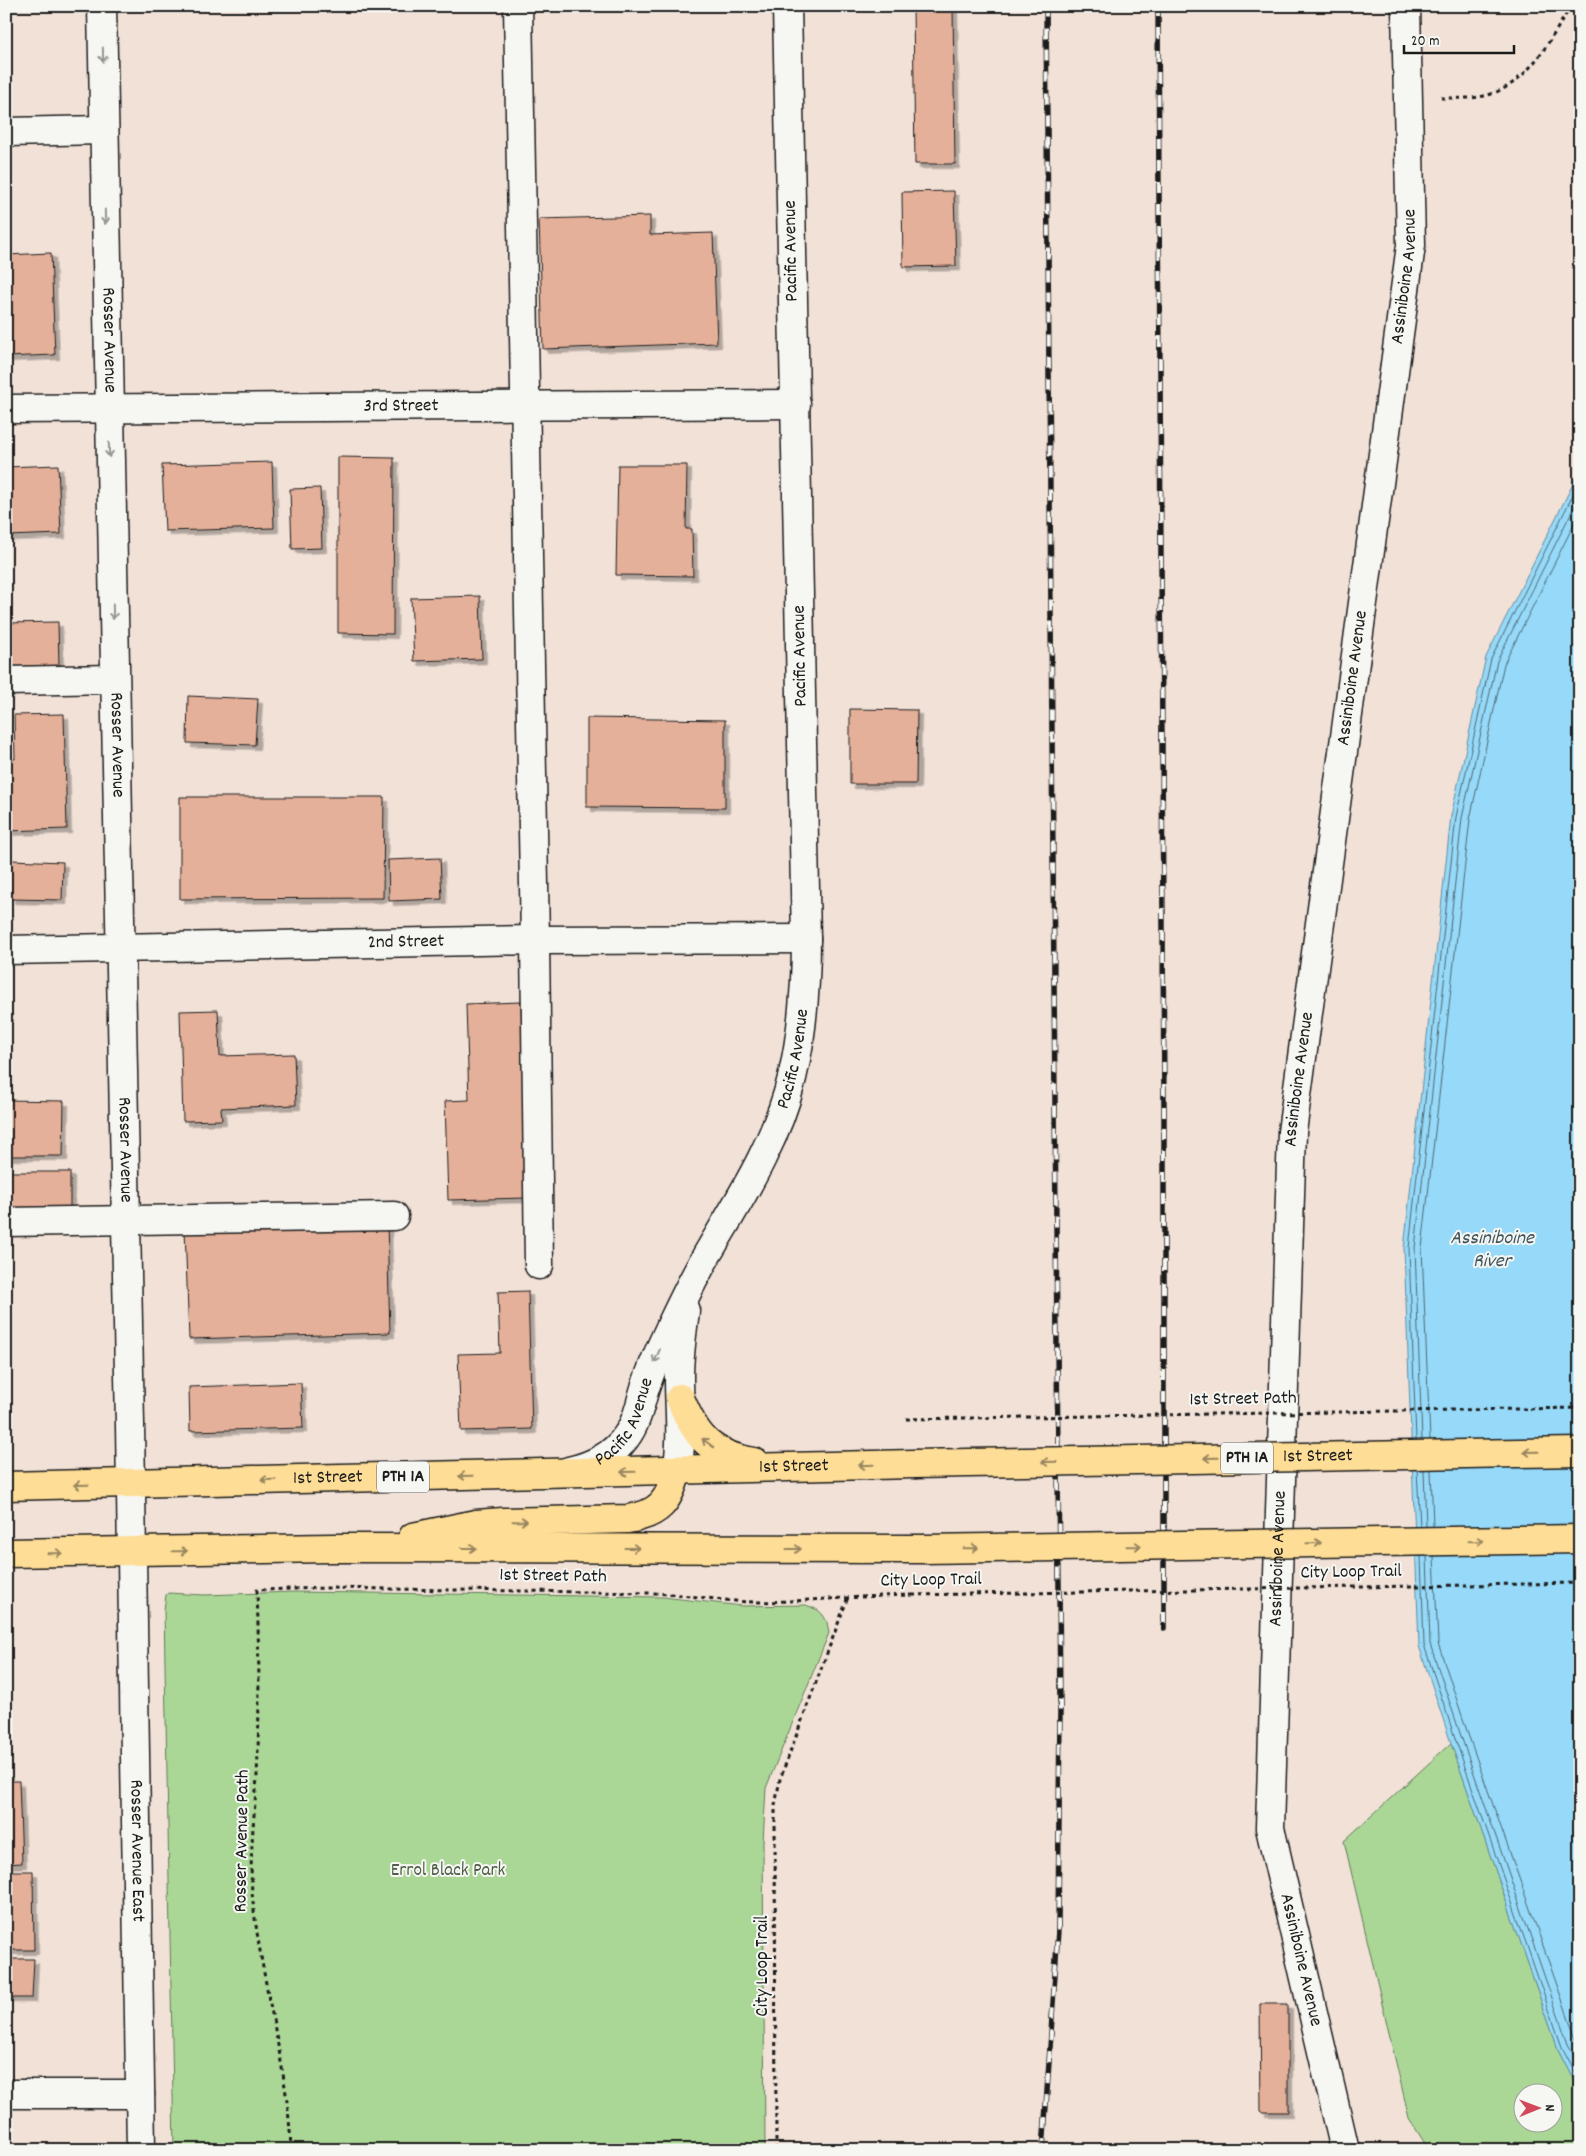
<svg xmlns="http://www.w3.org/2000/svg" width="1586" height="2156" font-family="Dekko,sans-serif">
<defs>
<filter id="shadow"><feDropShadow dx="4.5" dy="4.5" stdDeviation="0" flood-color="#0004"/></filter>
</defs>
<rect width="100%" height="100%" fill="#f1e1d7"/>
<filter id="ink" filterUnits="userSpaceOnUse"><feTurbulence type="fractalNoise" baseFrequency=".02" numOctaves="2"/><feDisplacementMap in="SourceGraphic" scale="10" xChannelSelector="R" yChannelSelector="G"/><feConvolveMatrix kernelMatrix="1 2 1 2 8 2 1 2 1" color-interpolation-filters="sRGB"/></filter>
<g filter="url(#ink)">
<g fill="#aad796" stroke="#637a59" fill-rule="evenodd">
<path d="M 294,1592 L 663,1597 L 742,1606 L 806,1605 L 818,1610 L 823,1615 L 827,1622 L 829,1633 L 766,1788 L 763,1842 L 765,2150 L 174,2150 L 164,1610 L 166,1595 L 168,1593 L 204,1595 Z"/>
<path d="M 1451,1743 L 1558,2049 L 1580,2092 L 1580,2150 L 1429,2150 L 1409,2118 L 1344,1841 ZM 1524,2094 L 1554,2094 L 1554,2124 L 1524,2124 Z"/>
</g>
<path fill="#96d9f8" stroke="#658da0" d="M 1580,470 L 1580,2092 L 1558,2049 L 1451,1743 L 1419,1646 L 1404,1248 L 1451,816 L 1486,657 Z"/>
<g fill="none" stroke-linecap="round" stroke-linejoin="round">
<g stroke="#4d6874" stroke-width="1">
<path d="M 1416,1440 L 1409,1248 L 1456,817 L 1491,659 L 1580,481"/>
<path d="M 1422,1440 L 1415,1248 L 1462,818 L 1497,661 L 1580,495"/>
<path d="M 1430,1440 L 1422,1248 L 1470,819 L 1504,664 L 1580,512"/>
<path d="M 1417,1470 L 1420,1526"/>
<path d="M 1424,1470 L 1426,1526"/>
<path d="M 1431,1470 L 1433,1526"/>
<path d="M 1421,1556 L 1424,1645 L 1456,1741 L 1562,2047 L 1580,2081"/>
<path d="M 1427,1556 L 1430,1644 L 1462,1739 L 1568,2044 L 1580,2067"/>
<path d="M 1434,1556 L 1438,1643 L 1469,1737 L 1580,2050"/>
</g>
</g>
<g fill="#e5b099" stroke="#1c1c1c" filter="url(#shadow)">
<path d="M 913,6 L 953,6 L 955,164 L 915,164 Z"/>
<path d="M 954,191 L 956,266 L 903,267 L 902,192 Z"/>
<path d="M 650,216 L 650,235 L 713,233 L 717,343 L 543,349 L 539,219 Z"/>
<path d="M 51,253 L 55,355 L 6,357 L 6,255 Z"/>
<path d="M 338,457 L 394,458 L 393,634 L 338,633 Z"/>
<path d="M 272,462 L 274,528 L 165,531 L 162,465 Z"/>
<path d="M 58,465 L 61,534 L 6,536 L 6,467 Z"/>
<path d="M 618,465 L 687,465 L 686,529 L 692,529 L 693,576 L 616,575 Z"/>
<path d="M 320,488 L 322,548 L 292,549 L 290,489 Z"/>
<path d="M 480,596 L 482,659 L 414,661 L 411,598 Z"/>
<path d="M 58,622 L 59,666 L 6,667 L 6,623 Z"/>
<path d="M 188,696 L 258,699 L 255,745 L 187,743 Z"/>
<path d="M 850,709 L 917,710 L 916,784 L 850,784 Z"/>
<path d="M 64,714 L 67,829 L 6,831 L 6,759 L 15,759 L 14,715 Z"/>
<path d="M 587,718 L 725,720 L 725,808 L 587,807 Z"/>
<path d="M 180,797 L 384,797 L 383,898 L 180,899 Z"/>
<path d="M 440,858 L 442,899 L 389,901 L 388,860 Z"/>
<path d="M 11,860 L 63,862 L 62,900 L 10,899 Z"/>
<path d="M 521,1002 L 527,1198 L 448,1200 L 445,1101 L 469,1100 L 466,1004 Z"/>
<path d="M 218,1010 L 220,1056 L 294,1054 L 296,1105 L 221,1108 L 222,1120 L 183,1121 L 180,1011 Z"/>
<path d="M 6,1100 L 64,1101 L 63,1156 L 6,1156 Z"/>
<path d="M 6,1172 L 70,1172 L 70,1207 L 6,1208 Z"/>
<path d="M 387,1223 L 390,1333 L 189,1339 L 185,1229 Z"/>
<path d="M 528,1291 L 532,1429 L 461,1431 L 458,1354 L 500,1353 L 498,1292 Z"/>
<path d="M 301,1383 L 303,1428 L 190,1431 L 189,1387 Z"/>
<path d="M 6,1781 L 19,1781 L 22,1863 L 6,1864 Z"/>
<path d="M 6,1871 L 33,1871 L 34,1950 L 6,1950 Z"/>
<path d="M 6,1959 L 34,1959 L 32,1998 L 6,1998 Z"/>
<path d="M 1260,2004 L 1288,2004 L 1288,2112 L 1261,2112 Z"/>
</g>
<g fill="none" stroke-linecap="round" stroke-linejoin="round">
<g stroke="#1c1c1c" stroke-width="31">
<g id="minor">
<path id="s1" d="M 102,6 L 130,1425 L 141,2150"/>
<path d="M 518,6 L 535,940 L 539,1265"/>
<path d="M 6,132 L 104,130"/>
<path id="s2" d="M 6,409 L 796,404"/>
<path d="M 6,681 L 114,679"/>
<path id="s3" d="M 6,950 L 535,940 L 806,939"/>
<path d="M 6,1222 L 394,1216"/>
<path id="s4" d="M 569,1471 C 592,1466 612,1457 626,1437 C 637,1423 640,1404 645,1388 C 651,1370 658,1353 666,1336 C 680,1306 694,1276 711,1248 C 743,1194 777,1140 792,1078 C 803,1032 806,986 806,939 L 787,6"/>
<path d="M 677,1471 C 683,1439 679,1409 679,1377 C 679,1355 682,1333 685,1311"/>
<path d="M 6,2094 L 140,2094"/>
<path id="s5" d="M 1345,2150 L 1270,1828 L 1292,1132 L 1411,245 L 1406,6"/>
</g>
</g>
<g stroke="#1c1c1c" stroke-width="31">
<g id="major">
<path d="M 680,1398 C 695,1436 710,1455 754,1462"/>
<path id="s6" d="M 6,1486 L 914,1464"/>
<path d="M 413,1537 L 476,1524 L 503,1522 L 628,1519 C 660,1514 669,1501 677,1471"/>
<path d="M 6,1553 L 333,1548 L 923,1549"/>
</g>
</g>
<g stroke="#1c1c1c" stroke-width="3" stroke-dasharray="4 4" stroke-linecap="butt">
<path d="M 1441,98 C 1455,98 1471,99 1484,96 C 1528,86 1549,41 1571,6"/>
<path d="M 291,2150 C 288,2063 260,1979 252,1892 C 249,1855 255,1812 257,1775 C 260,1713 259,1652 257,1590 L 326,1588 L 652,1593 C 688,1594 723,1602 759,1602 C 810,1601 861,1596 912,1595"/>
<path d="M 776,2150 L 775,1806 L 780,1779 L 848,1597"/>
</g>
<use href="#minor" stroke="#f6f6f2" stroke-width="28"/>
<use href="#major" stroke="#fedd96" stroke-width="28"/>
<g stroke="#1c1c1c" stroke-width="5.5">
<g id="rail">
<path d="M 1158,6 L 1164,1111 L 1164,1628"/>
<path d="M 1043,2150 L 1058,1930 L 1060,1708 L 1046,6"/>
</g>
</g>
<use href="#rail" stroke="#f6f6f2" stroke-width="4" stroke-dasharray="11" stroke-linecap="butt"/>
<g stroke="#1c1c1c" stroke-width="31" stroke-linecap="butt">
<g id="major-bridge">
<path id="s7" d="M 914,1464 L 1580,1452"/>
<path d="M 923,1549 L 1580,1539"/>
</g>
</g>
<g stroke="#1c1c1c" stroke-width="3" stroke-dasharray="4 4" stroke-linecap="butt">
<path d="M 906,1419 L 1580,1408"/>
<path d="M 912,1595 L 1580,1583"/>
</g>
<use href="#major-bridge" stroke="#fedd96" stroke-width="28"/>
</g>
<defs><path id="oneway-shaft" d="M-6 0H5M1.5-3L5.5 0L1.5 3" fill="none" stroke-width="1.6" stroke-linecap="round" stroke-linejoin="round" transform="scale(1.25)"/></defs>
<g stroke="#949492">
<use href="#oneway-shaft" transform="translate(103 55) rotate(89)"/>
<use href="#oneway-shaft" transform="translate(105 217) rotate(89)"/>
<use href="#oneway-shaft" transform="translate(109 450) rotate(89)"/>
<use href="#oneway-shaft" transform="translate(113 612) rotate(89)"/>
<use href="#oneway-shaft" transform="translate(657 1356) rotate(113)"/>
</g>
<g stroke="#98865f">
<use href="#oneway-shaft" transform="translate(708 1443) rotate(-143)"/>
<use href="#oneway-shaft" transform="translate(1531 1452) rotate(179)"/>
<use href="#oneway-shaft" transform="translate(1211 1458) rotate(179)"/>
<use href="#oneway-shaft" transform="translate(1049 1462) rotate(179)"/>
<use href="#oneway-shaft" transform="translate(866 1465) rotate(178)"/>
<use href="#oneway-shaft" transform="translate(628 1472) rotate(179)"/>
<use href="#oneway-shaft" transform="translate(466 1476) rotate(179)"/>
<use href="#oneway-shaft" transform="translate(268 1480) rotate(179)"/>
<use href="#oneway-shaft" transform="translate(81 1485) rotate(179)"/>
<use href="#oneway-shaft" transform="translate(520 1521) rotate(-1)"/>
<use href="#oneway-shaft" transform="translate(1476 1541) rotate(-1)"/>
<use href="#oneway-shaft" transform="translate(1314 1543) rotate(-1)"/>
<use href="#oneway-shaft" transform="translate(1134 1546) rotate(-1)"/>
<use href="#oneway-shaft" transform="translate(469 1548)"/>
<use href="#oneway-shaft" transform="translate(632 1548)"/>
<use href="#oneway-shaft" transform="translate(971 1548) rotate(-1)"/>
<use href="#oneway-shaft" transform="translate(794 1549)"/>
<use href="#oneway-shaft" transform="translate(180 1551) rotate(-1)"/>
<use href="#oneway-shaft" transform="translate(55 1553) rotate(-1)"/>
</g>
</g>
<g text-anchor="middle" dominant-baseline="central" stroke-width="4" stroke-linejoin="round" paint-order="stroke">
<g fill="#f6f6f2" stroke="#5d5d5c" stroke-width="1">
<rect x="1221" y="1442.5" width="52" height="31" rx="4"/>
<rect x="377" y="1461.5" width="52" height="31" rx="4"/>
</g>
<g font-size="18" font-weight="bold" fill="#1c1c1c">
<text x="1247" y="1458">PTH 1A</text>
<text x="403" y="1477">PTH 1A</text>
</g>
<g font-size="19" fill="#1c1c1c" stroke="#f6f6f2">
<text transform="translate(792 251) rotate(-91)">Pacific Avenue</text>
<text stroke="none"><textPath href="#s5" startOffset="1890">Assiniboine Avenue</textPath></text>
<text stroke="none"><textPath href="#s1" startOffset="334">Rosser Avenue</textPath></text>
<text stroke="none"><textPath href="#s2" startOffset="395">3rd Street</textPath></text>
<text transform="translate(801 656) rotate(-91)">Pacific Avenue</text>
<text stroke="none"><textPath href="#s5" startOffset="1485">Assiniboine Avenue</textPath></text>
<text stroke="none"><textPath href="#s1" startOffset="739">Rosser Avenue</textPath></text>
<text stroke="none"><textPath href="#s3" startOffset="400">2nd Street</textPath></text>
<text stroke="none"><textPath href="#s4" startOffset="484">Pacific Avenue</textPath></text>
<text stroke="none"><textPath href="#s5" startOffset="1080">Assiniboine Avenue</textPath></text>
<text stroke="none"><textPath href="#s1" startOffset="1144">Rosser Avenue</textPath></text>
<text transform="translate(1243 1400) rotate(-1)">1st Street Path</text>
<text stroke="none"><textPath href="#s4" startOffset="80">Pacific Avenue</textPath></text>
<text stroke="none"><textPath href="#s7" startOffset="404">1st Street</textPath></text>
<text stroke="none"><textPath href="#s6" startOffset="788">1st Street</textPath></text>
<text stroke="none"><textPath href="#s6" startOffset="322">1st Street</textPath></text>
<text stroke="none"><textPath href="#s5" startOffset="600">Assiniboine Avenue</textPath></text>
<text transform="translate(1351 1573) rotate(-1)">City Loop Trail</text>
<text transform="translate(553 1577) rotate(1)">1st Street Path</text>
<text transform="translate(931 1581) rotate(-1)">City Loop Trail</text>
<text transform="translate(243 1841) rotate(-89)">Rosser Avenue Path</text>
<text stroke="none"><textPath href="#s1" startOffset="1845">Rosser Avenue East</textPath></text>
<text transform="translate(1300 1960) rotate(77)">Assiniboine Avenue</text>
<text transform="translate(763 1966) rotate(-90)">City Loop Trail</text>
</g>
<g font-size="19" fill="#4e5d47" stroke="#f6f6f2">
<text x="448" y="1871">Errol Black Park</text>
</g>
<g font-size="20" font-style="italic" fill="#41555e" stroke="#f6f6f2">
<text x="1492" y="1239">Assiniboine<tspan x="1492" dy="23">River</tspan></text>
</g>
</g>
<rect width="1586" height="2156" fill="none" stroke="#f6f6f2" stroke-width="25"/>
<rect x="12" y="12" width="1561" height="2131" fill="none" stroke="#1c1c1c" stroke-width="2" filter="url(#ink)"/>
<g transform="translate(1538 2108) rotate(89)"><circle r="24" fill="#f6f6f2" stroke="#9f9f9c"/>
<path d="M0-4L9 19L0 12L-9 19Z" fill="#d1495b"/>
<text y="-8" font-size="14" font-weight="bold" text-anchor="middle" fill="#1c1c1c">N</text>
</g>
<path d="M1404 45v8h110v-8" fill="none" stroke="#1c1c1c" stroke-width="2.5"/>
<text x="1411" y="45" font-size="15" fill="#1c1c1c" stroke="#f6f6f2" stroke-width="4" paint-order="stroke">20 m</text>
</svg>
